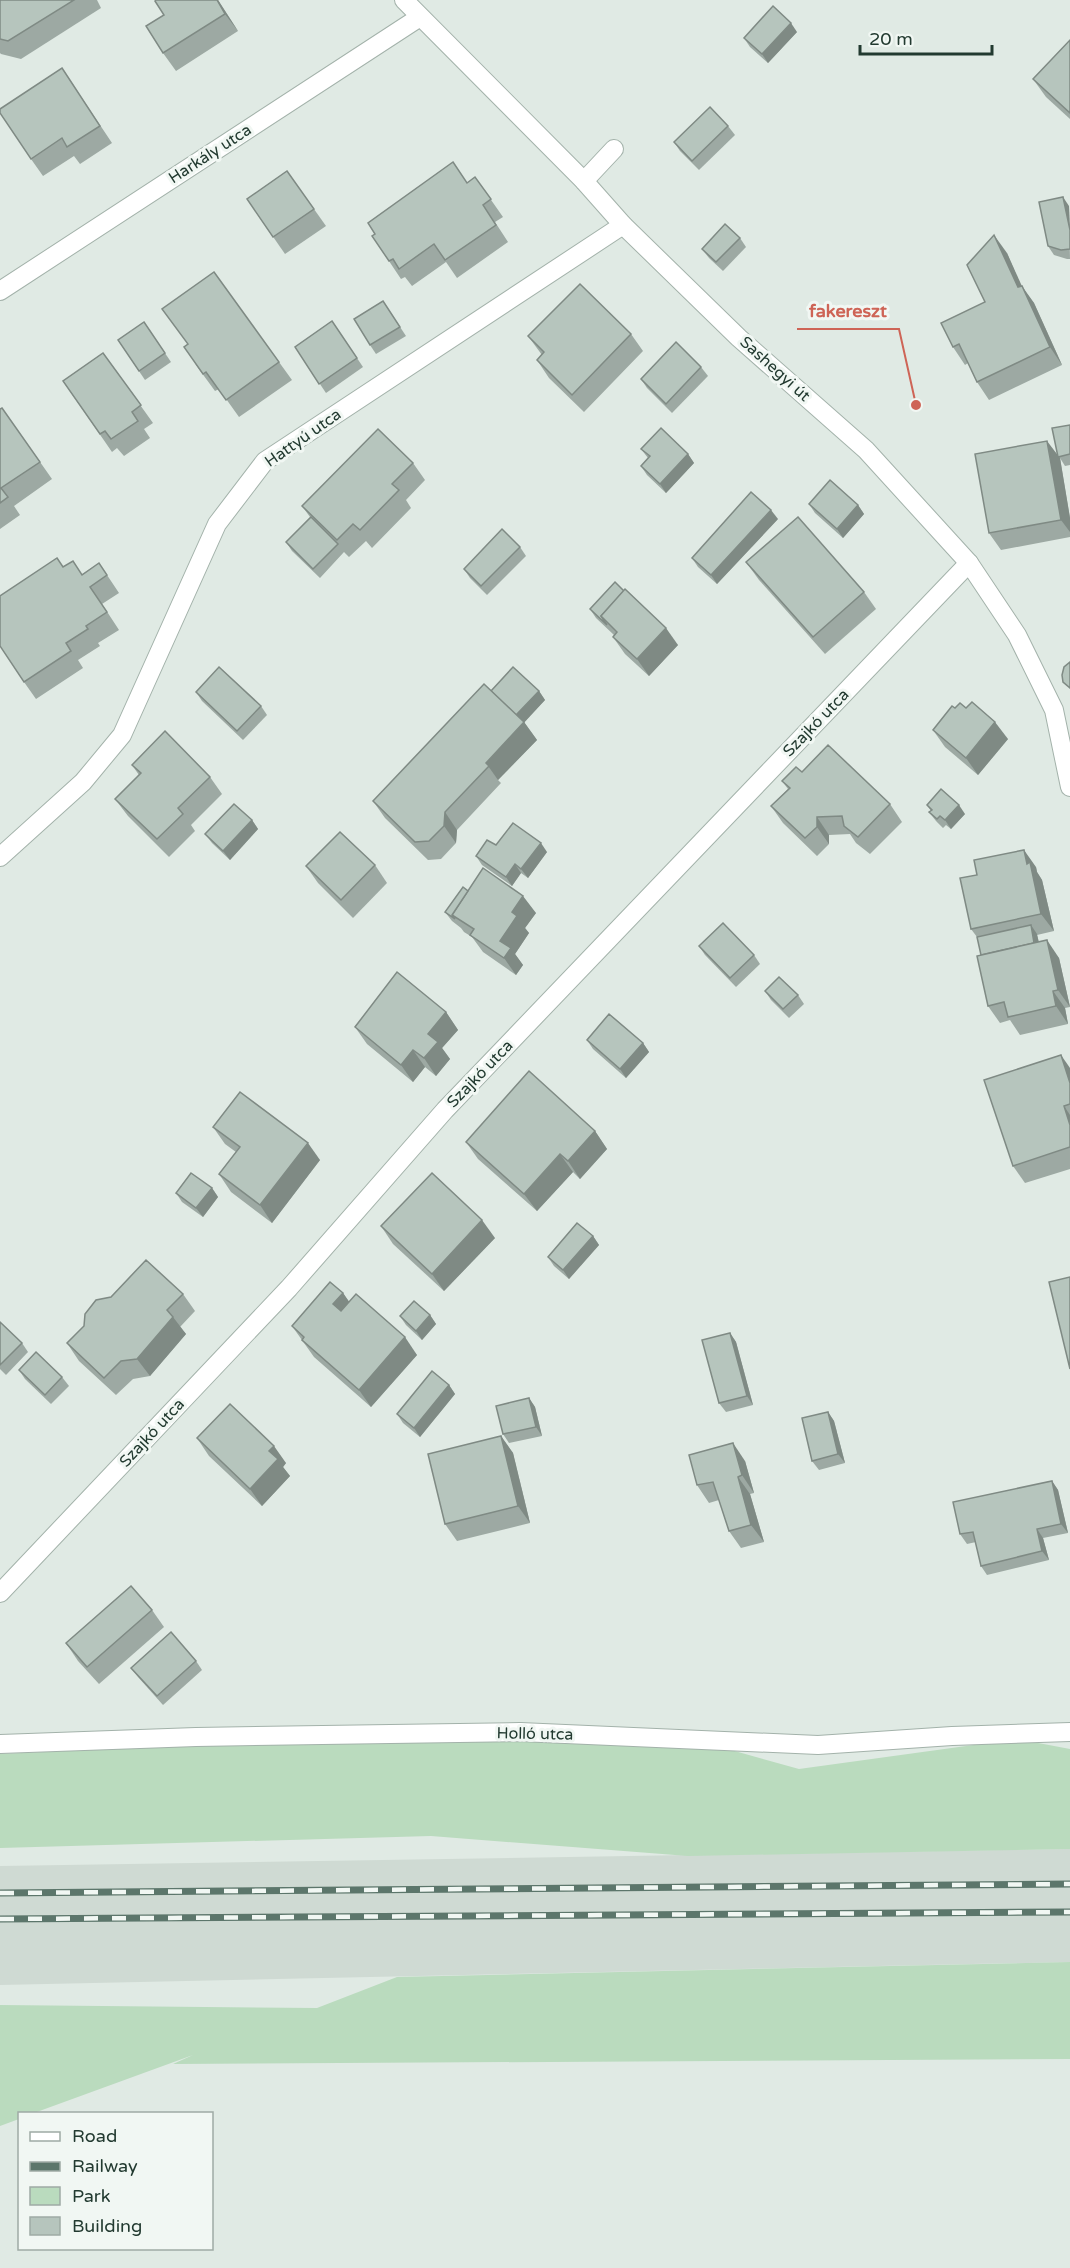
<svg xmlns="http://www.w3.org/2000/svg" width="1070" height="2268" font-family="'Varela Round',sans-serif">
<rect width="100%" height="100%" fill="#e0eae4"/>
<path fill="#cfdad3" d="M 1070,1849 L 1070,1962 L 0,1985 L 0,1866 Z"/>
<g fill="#badbbe">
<path d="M 1017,1739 L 1070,1749 L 1070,1849 L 688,1856 L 431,1836 L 0,1848 L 0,1754 L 263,1742 L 614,1742 L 731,1750 L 799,1769 Z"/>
<path d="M 1070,1962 L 1070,2059 L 173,2064 L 193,2055 L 34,2113 L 20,2114 L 19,2119 L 0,2126 L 0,2005 L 317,2008 L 397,1977 Z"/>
</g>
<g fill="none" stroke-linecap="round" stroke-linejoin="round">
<g stroke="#a3b2aa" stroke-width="20">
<g id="minor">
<path d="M 404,0 L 584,181 L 623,225 L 739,338 L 866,450 L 969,563 L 1017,635 L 1054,710 L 1070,787"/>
<path d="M 584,181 L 614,149"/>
<path d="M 0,291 L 420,17"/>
<path d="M 0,857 L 83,782 L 122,735 L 217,524 L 265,461 L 623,225"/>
<path d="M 0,1593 L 289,1288 L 445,1110 L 969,563"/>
<path d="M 0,1744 L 196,1737 L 520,1732 L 818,1745 L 952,1736 L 1070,1732"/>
</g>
</g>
<use href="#minor" stroke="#fff" stroke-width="18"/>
<g stroke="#5c766b" stroke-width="7">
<g id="rail">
<path d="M 0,1893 L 1070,1884"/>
<path d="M 0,1919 L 1070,1912"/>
</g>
</g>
<use href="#rail" stroke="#f1f7f3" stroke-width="4.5" stroke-dasharray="14" stroke-linecap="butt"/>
</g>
<g fill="#9da9a3">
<path d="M 0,0 L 97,0 L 101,8 L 21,59 L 1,54 L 0,53 Z"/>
<path d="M 156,0 L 218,0 L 238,31 L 176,71 L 163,53 L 164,15 Z"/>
<path d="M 797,32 L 768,63 L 750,47 L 744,38 Z"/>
<path d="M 1070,40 L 1070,119 L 1046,97 L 1033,79 Z"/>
<path d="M 62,68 L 112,143 L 80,164 L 74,156 L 43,176 L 31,159 Z"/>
<path d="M 728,126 L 735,135 L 699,170 L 680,151 L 674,142 Z"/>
<path d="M 287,171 L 326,226 L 285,254 L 247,199 Z"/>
<path d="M 475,177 L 503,217 L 495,222 L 508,242 L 457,278 L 446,262 L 412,286 L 405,277 L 401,279 L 389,261 L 467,183 Z"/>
<path d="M 1069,206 L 1070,259 L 1067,259 L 1054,255 L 1048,246 Z"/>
<path d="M 740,238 L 746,247 L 723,271 L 709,258 L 702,249 Z"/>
<path d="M 1007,253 L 1021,286 L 1034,303 L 1062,365 L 989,400 L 977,382 L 968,363 L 965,365 L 953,347 L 985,302 Z"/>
<path d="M 214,272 L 292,380 L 239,417 L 219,389 L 215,391 L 196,365 L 188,345 Z"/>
<path d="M 383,301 L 406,336 L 376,354 L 370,345 Z"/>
<path d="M 332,321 L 363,367 L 326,393 L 295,347 Z"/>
<path d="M 144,322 L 171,362 L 145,380 L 118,340 Z"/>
<path d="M 631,334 L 643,351 L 584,412 L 549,378 L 537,360 L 542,355 L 528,336 Z"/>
<path d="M 103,353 L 153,423 L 144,429 L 150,438 L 124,456 L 117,448 L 112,452 L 63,381 Z"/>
<path d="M 701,367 L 708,376 L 672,413 L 647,388 L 641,379 Z"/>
<path d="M 2,408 L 52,479 L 14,506 L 20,515 L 0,529 L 0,409 Z"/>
<path d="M 1070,425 L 1070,465 L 1065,466 L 1060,458 L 1070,518 L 1070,537 L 1001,550 L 989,533 L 1058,457 Z"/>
<path d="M 641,449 L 688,454 L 694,463 L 666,493 L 647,475 L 641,466 L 648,458 Z"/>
<path d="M 413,463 L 425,480 L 406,500 L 411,508 L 372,548 L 366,541 L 349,557 L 344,552 L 320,578 L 292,551 L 286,542 L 310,517 L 302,506 Z"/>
<path d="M 809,504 L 858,505 L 864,514 L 843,538 L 815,513 Z"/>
<path d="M 778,519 L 717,584 L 698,567 L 692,558 Z"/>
<path d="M 520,547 L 526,556 L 487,595 L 470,578 L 464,569 Z"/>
<path d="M 57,558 L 63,567 L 82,574 L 99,563 L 119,593 L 102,604 L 119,630 L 98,643 L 100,646 L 78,660 L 83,668 L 36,699 L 24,682 Z"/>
<path d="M 746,562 L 864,592 L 876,609 L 825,654 L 759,580 Z"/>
<path d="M 590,609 L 678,645 L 649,676 L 625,654 L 613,637 L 614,635 L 596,618 Z"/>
<path d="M 491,691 L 539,691 L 545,700 L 524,722 L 537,740 L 498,780 L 501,783 L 457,830 L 456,843 L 441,859 L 428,860 L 385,818 L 373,801 Z"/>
<path d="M 196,692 L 261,706 L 267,715 L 243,740 L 202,701 Z"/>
<path d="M 933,730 L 1008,739 L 978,775 L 945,747 Z"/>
<path d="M 132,765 L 210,777 L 222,794 L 191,825 L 195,831 L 169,857 L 128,816 L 115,799 L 139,775 Z"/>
<path d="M 802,772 L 890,804 L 902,822 L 870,854 L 856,843 L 850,834 L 829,835 L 829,844 L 817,856 L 783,823 L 771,806 L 788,789 L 782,781 Z"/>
<path d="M 927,805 L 965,814 L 951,829 L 946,825 L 943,828 L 936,821 L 929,812 L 931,811 Z"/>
<path d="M 252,820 L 258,829 L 230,860 L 212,843 L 205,834 Z"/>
<path d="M 496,845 L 547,852 L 528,878 L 521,873 L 512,886 L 482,865 L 476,856 Z"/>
<path d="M 375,865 L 387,883 L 353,918 L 318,883 L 306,866 Z"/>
<path d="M 1036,867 L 1037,872 L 1042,880 L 1054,931 L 1037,935 L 1039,942 L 1059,958 L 1070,1007 L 1065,1008 L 1068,1024 L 1020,1035 L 1010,1020 L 1000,1023 L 988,1006 L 981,955 L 977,937 L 971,929 Z"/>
<path d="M 468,891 L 536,913 L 525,928 L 529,933 L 515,954 L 523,965 L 516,975 L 483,952 L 472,937 L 464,932 L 461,928 L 452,921 L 445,912 Z"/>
<path d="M 699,946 L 754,955 L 760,964 L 736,987 L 705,955 Z"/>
<path d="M 765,991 L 798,995 L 804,1004 L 789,1018 L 771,1000 Z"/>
<path d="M 446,1012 L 458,1030 L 442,1048 L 450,1059 L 436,1076 L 425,1067 L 413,1082 L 367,1044 L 355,1027 Z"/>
<path d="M 587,1040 L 643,1043 L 649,1052 L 626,1078 L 593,1049 Z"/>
<path d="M 1070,1068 L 1070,1169 L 1025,1183 L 1013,1166 Z"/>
<path d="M 213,1127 L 320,1160 L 272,1223 L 231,1192 L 219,1174 L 236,1152 L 225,1144 Z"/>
<path d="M 595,1131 L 607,1149 L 580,1179 L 573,1172 L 537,1211 L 478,1159 L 466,1142 Z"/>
<path d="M 212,1188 L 218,1197 L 203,1217 L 182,1202 L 176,1193 Z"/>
<path d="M 381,1226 L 495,1238 L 444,1291 L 393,1244 Z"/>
<path d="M 593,1236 L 599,1245 L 569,1279 L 554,1266 L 548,1257 Z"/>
<path d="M 343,1293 L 349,1302 L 417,1355 L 371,1407 L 314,1357 L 292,1326 Z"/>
<path d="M 183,1294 L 195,1311 L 180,1327 L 186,1334 L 150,1376 L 133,1379 L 116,1395 L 79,1361 L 67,1343 Z"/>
<path d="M 430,1315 L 436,1324 L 422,1340 L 406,1325 L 400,1316 Z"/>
<path d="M 0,1322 L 22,1343 L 28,1352 L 6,1375 L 0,1369 Z"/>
<path d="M 730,1333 L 736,1342 L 753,1405 L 726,1412 L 719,1403 Z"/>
<path d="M 19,1370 L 62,1377 L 69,1386 L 51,1404 L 25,1379 Z"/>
<path d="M 449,1385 L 455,1394 L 420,1437 L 403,1423 L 397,1414 Z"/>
<path d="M 529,1398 L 535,1407 L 542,1436 L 509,1443 L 503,1434 Z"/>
<path d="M 828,1412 L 834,1421 L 845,1463 L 819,1470 L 812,1461 Z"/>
<path d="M 501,1436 L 513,1453 L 530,1523 L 457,1541 L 445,1524 Z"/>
<path d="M 197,1438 L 286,1463 L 283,1467 L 290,1476 L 262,1506 L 209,1456 Z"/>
<path d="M 745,1461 L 754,1493 L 750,1494 L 764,1542 L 741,1548 L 729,1531 L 719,1500 L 709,1503 L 697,1485 Z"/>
<path d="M 1052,1481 L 1058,1490 L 1068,1533 L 1043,1538 L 1049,1560 L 987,1575 L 981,1566 L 976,1542 L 967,1544 L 960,1534 Z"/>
<path d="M 152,1610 L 164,1627 L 99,1684 L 78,1661 L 66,1643 Z"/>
<path d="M 196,1661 L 202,1670 L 163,1705 L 138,1677 L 131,1668 Z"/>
</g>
<g fill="#7f8a84">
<path d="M 217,0 L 218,0 L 238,31 L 225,14 Z"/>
<path d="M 791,23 L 797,32 L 768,63 L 762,54 Z"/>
<path d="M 1063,197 L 1069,206 L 1070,230 Z"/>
<path d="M 994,235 L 1007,253 L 1030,304 L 1018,287 Z"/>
<path d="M 1022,286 L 1034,303 L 1062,365 L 1050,347 Z"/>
<path d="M 1047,441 L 1060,458 L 1070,518 L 1070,532 L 1061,520 Z"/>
<path d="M 688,454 L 694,463 L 666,493 L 660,484 Z"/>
<path d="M 858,505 L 864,514 L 843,538 L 837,529 Z"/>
<path d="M 771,510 L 778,519 L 717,584 L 711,575 Z"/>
<path d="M 666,628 L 678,645 L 649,676 L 637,659 Z"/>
<path d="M 539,691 L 545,700 L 522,725 L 515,716 Z"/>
<path d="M 524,722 L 537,740 L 498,780 L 486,763 Z"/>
<path d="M 995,722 L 1008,739 L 978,775 L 966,758 Z"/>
<path d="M 959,805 L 965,814 L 951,829 L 945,820 Z"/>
<path d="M 445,812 L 457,830 L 456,843 L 444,826 Z"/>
<path d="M 817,817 L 829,835 L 829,844 L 817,827 Z"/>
<path d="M 252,820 L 258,829 L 230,860 L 223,851 Z"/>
<path d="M 541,843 L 547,852 L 528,878 L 521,869 Z"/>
<path d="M 1024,850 L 1036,867 L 1037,872 L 1042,880 L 1054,931 L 1041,914 L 1027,864 Z"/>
<path d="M 515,864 L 521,873 L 512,886 L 506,877 Z"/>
<path d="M 523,896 L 536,913 L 525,928 L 529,933 L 515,954 L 523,965 L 516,975 L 504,958 L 500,941 L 512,912 Z"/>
<path d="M 1031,925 L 1037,934 L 1042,959 L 1036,950 Z"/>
<path d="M 1047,940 L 1059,958 L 1070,1007 L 1058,990 Z"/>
<path d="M 1053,991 L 1065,1008 L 1068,1024 L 1056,1006 Z"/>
<path d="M 446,1012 L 458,1030 L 442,1048 L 450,1059 L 436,1076 L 424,1058 L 428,1034 Z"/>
<path d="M 643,1043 L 649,1052 L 626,1078 L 620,1069 Z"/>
<path d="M 413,1050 L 425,1067 L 413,1082 L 401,1065 Z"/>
<path d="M 1061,1055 L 1070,1068 L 1070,1083 Z"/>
<path d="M 1064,1106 L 1070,1115 L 1070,1125 Z"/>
<path d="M 595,1131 L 607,1149 L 580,1179 L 568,1161 Z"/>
<path d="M 308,1143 L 320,1160 L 272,1223 L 260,1205 Z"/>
<path d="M 560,1154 L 573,1172 L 537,1211 L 524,1194 Z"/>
<path d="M 212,1188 L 218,1197 L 203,1217 L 196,1208 Z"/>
<path d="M 482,1220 L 495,1238 L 444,1291 L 432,1274 Z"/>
<path d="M 593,1236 L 599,1245 L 569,1279 L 563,1270 Z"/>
<path d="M 343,1293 L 355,1310 L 345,1322 L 333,1304 Z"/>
<path d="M 430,1315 L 436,1324 L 422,1340 L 416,1331 Z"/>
<path d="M 173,1317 L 186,1334 L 150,1376 L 137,1359 Z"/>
<path d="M 730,1333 L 736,1342 L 753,1405 L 747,1396 Z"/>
<path d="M 405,1337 L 417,1355 L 371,1407 L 359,1390 Z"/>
<path d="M 449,1385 L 455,1394 L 420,1437 L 414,1428 Z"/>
<path d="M 529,1398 L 535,1407 L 542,1436 L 536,1427 Z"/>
<path d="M 828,1412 L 834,1421 L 845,1463 L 838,1454 Z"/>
<path d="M 501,1436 L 513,1453 L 530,1523 L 518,1506 Z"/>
<path d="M 733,1443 L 745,1461 L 754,1493 L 742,1475 Z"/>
<path d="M 274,1446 L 286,1463 L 283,1467 L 290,1476 L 262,1506 L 250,1489 L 269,1451 Z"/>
<path d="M 738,1477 L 750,1494 L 764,1542 L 751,1525 Z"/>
<path d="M 1052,1481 L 1058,1490 L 1068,1533 L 1061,1524 Z"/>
<path d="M 1037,1529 L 1043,1538 L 1049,1560 L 1042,1551 Z"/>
</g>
<g fill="#b6c5bd" stroke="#7f8a84" stroke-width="1.5">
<path d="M 0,0 L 74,0 L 8,41 L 0,39 Z"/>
<path d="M 156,0 L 217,0 L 225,14 L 163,53 L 146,26 L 164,15 L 155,1 Z"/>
<path d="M 773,6 L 791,23 L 762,54 L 744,38 Z"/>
<path d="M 1070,40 L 1070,113 L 1033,79 Z"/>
<path d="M 62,68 L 100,126 L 67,147 L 62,138 L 31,159 L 0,113 L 0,109 Z"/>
<path d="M 710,107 L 728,126 L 692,161 L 674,142 Z"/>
<path d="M 453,162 L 467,183 L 475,177 L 491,199 L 483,205 L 496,225 L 445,260 L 434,244 L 399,269 L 393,259 L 389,261 L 372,236 L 375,234 L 368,223 Z"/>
<path d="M 287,171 L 314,209 L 273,237 L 247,199 Z"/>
<path d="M 1063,197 L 1070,230 L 1070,249 L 1061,250 L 1048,246 L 1039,202 Z"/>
<path d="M 725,224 L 740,238 L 716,262 L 702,249 Z"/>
<path d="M 994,235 L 1018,287 L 1022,286 L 1050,347 L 977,382 L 959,344 L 953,347 L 941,323 L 985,302 L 967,265 Z"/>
<path d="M 214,272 L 279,362 L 226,400 L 206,372 L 203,374 L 184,347 L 188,344 L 162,309 Z"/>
<path d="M 580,284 L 631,334 L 572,395 L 537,360 L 544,352 L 528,336 Z"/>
<path d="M 383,301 L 400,327 L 370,345 L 354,319 Z"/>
<path d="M 332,321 L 357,358 L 319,384 L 295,347 Z"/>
<path d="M 144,322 L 165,353 L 139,371 L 118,340 Z"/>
<path d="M 676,342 L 701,367 L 666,404 L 641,379 Z"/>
<path d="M 103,353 L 141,405 L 132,412 L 138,421 L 111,439 L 105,431 L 100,434 L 63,381 Z"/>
<path d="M 2,408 L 40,462 L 1,488 L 8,497 L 0,503 L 0,409 Z"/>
<path d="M 1070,425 L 1070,454 L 1058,457 L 1052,428 Z"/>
<path d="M 661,428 L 688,454 L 660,484 L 641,466 L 650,456 L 641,449 Z"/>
<path d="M 378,429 L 413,463 L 392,484 L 399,490 L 360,530 L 353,524 L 337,540 L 302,506 Z"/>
<path d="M 1047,441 L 1061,520 L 989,533 L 975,454 Z"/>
<path d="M 830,480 L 858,505 L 837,529 L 809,504 Z"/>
<path d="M 751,492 L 771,510 L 711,575 L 692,558 Z"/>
<path d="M 311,517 L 338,544 L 313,569 L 286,542 Z"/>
<path d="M 798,517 L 864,592 L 813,637 L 746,562 Z"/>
<path d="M 502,529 L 520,547 L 481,586 L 464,569 Z"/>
<path d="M 57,558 L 63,567 L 73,561 L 82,575 L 99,563 L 107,575 L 90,587 L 107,612 L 86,626 L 88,629 L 66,643 L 71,651 L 24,682 L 0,646 L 0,596 Z"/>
<path d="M 615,582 L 624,591 L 601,616 L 607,625 L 590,609 Z"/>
<path d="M 625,589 L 666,628 L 637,659 L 613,637 L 617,632 L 601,616 Z"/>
<path d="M 1070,662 L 1070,688 L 1063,682 L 1062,675 L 1064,667 Z"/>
<path d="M 219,667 L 261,706 L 237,731 L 196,692 Z"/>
<path d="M 513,667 L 539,691 L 516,715 L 491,691 Z"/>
<path d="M 484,684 L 524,722 L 486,763 L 489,766 L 445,812 L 444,826 L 429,841 L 415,842 L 373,801 Z"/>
<path d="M 972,702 L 995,722 L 966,758 L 933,730 L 952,706 L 955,708 L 960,703 L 966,708 Z"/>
<path d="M 165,731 L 210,777 L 178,808 L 183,814 L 157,839 L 115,799 L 141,773 L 132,765 Z"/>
<path d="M 828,745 L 890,804 L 858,837 L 844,826 L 842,816 L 817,817 L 817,827 L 805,838 L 771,806 L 790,788 L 782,781 L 796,767 L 802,772 Z"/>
<path d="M 941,789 L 959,805 L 945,820 L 940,816 L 937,819 L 929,812 L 932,810 L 927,805 Z"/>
<path d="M 234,804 L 252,820 L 223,851 L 205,834 Z"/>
<path d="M 513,823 L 541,843 L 521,869 L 515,864 L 506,877 L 476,856 L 487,840 L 496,845 Z"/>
<path d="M 340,832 L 375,865 L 341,900 L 306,866 Z"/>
<path d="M 1024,850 L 1027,864 L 1030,862 L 1041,914 L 971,929 L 960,878 L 977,875 L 974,860 Z"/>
<path d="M 483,868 L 523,896 L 512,912 L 517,916 L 500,941 L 511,948 L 504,958 L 470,935 L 474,929 L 452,915 Z"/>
<path d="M 463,887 L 468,891 L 452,915 L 455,919 L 445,912 Z"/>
<path d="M 723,923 L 754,955 L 730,978 L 699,946 Z"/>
<path d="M 1031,925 L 1034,943 L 981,955 L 977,937 Z"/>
<path d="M 1047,940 L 1058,990 L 1053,991 L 1056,1006 L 1008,1017 L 1004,1002 L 988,1006 L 977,956 Z"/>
<path d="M 397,972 L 446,1012 L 428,1034 L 438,1042 L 424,1058 L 413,1050 L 401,1065 L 355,1027 Z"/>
<path d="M 779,977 L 798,995 L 783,1009 L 765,991 Z"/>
<path d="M 609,1014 L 643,1043 L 620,1069 L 587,1040 Z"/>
<path d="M 1061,1055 L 1070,1083 L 1070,1104 L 1064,1106 L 1070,1125 L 1070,1147 L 1013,1166 L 984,1080 Z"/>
<path d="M 529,1071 L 595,1131 L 568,1161 L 560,1154 L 524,1194 L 466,1142 Z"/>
<path d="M 240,1092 L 308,1143 L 260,1205 L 219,1174 L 240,1147 L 213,1127 Z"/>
<path d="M 191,1173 L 212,1188 L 196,1208 L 176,1193 Z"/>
<path d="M 432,1173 L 482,1220 L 432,1274 L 381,1226 Z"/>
<path d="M 577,1223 L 593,1236 L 563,1270 L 548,1257 Z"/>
<path d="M 146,1260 L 183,1294 L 167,1310 L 173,1317 L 137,1359 L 121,1361 L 104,1378 L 67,1343 L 84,1326 L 85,1314 L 96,1300 L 111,1297 Z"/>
<path d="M 1070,1277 L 1070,1369 L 1049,1282 Z"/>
<path d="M 330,1282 L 343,1293 L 333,1304 L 341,1311 L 356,1294 L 405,1337 L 359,1390 L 302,1340 L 304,1337 L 292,1326 Z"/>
<path d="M 414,1301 L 430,1315 L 416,1331 L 400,1316 Z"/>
<path d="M 0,1322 L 22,1343 L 0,1365 Z"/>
<path d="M 730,1333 L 747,1396 L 719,1403 L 702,1340 Z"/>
<path d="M 36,1352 L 62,1377 L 45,1395 L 19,1370 Z"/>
<path d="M 432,1371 L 449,1385 L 414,1428 L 397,1414 Z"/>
<path d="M 529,1398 L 536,1427 L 503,1434 L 496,1406 Z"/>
<path d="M 230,1404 L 274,1446 L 269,1451 L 278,1459 L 250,1489 L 197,1438 Z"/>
<path d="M 828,1412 L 838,1454 L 812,1461 L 802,1418 Z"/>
<path d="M 501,1436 L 518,1506 L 445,1524 L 428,1454 Z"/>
<path d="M 733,1443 L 742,1475 L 738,1477 L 751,1525 L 729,1531 L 713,1482 L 697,1485 L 689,1455 Z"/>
<path d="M 1052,1481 L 1061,1524 L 1037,1529 L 1042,1551 L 981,1566 L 973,1532 L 960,1534 L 953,1502 Z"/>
<path d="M 131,1586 L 152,1610 L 87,1667 L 66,1643 Z"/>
<path d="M 171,1632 L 196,1661 L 157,1696 L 131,1668 Z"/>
</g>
<g text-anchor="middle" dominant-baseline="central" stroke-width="6" stroke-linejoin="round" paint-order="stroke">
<g font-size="16" fill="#223a30" stroke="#f1f7f3">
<text transform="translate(210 154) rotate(-33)">Harkály utca</text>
<text transform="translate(775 369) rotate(42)">Sashegyi út</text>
<text transform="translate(303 438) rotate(-35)">Hattyú utca</text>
<text transform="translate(816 723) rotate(-46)">Szajkó utca</text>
<text transform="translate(480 1074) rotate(-46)">Szajkó utca</text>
<text transform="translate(152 1433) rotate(-47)">Szajkó utca</text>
<text transform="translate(535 1734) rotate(1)">Holló utca</text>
</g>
</g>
<path fill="none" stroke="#ce6456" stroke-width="2" d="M916 405L899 329H797"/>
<circle fill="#ce6456" stroke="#f1f7f3" stroke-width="2" cx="916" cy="405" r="6"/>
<g font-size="18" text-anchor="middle" font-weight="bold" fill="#ce6456" stroke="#f1f7f3" stroke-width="6" stroke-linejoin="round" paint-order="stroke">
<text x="848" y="317">fakereszt</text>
</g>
<rect x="18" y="2112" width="195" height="138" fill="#f1f7f3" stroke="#9eaba5" stroke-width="1.5"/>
<rect x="30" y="2132" width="30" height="9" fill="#ffffff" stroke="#9eaba5" stroke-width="1.5"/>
<text x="72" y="2142" font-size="18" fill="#223a30">Road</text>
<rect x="30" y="2162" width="30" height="9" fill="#5c766b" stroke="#9eaba5" stroke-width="1.5"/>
<text x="72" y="2172" font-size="18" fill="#223a30">Railway</text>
<rect x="30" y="2187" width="30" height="18" fill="#badbbe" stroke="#9eaba5" stroke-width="1.5"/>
<text x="72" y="2202" font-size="18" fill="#223a30">Park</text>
<rect x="30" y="2217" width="30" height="18" fill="#b6c5bd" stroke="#9eaba5" stroke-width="1.5"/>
<text x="72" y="2232" font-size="18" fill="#223a30">Building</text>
<path d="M860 45v9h132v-9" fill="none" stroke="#223a30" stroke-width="3"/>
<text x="869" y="45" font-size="18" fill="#223a30" stroke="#f1f7f3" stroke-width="4.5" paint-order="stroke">20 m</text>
</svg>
